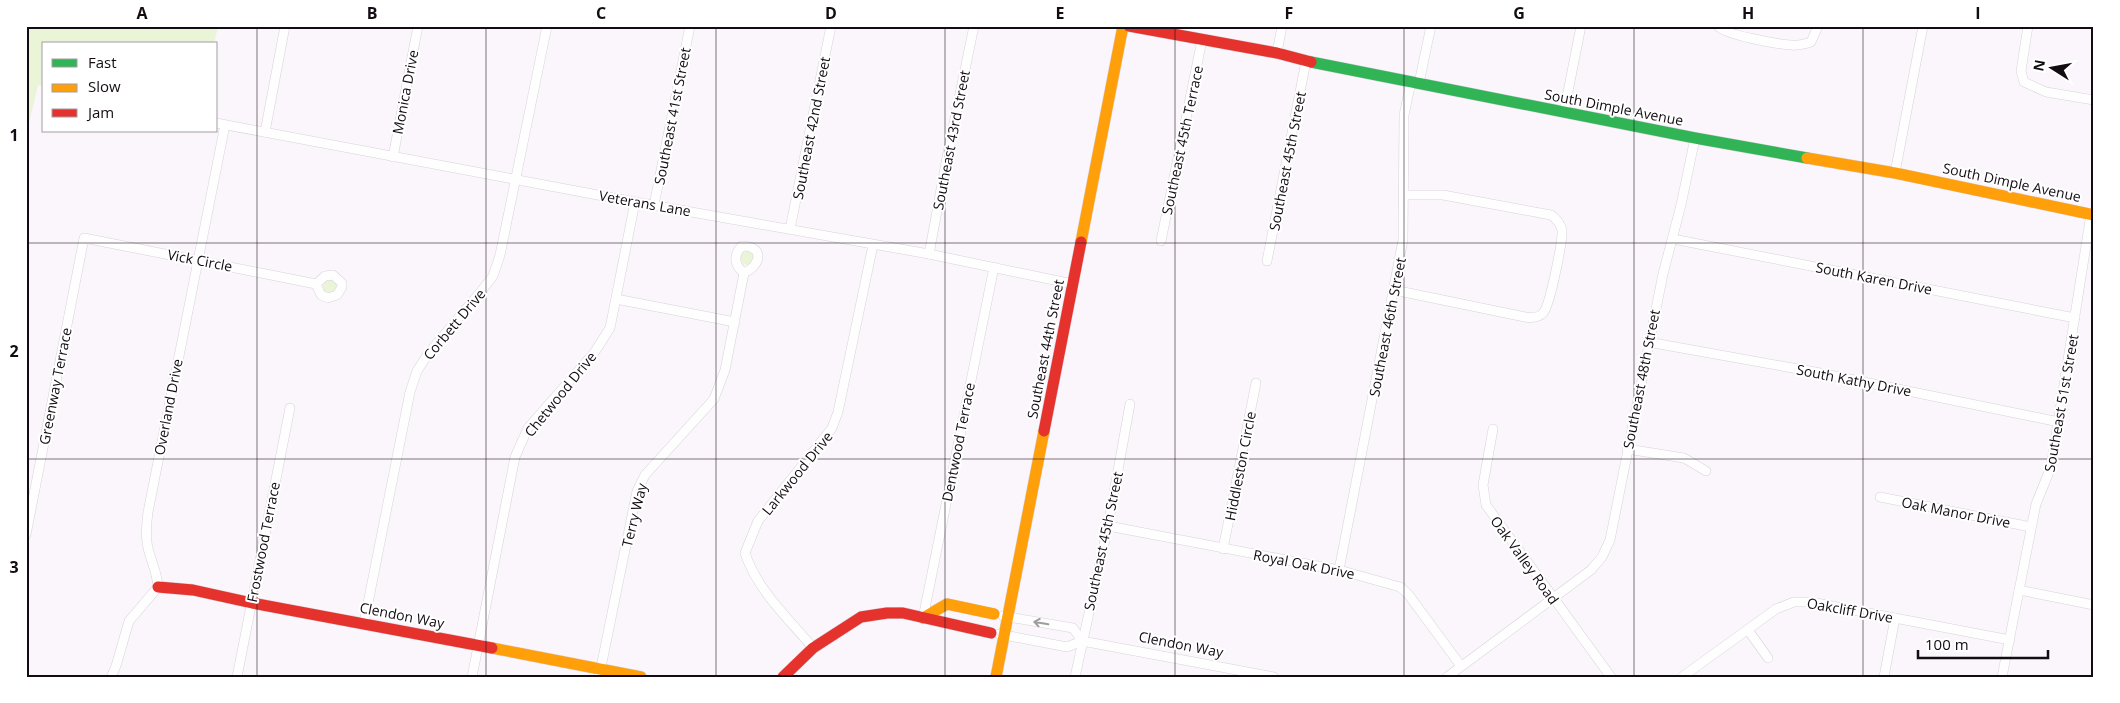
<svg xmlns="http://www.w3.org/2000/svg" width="2120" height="703" font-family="'Open Sans',sans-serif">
<rect width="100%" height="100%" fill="#fbf6fb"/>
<g fill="#eaf4d6">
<path d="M 26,26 L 218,26 L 214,44 L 44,44 L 44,86 L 38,85 L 26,136 Z"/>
<circle cx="747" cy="258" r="7"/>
<circle cx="330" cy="287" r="7"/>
</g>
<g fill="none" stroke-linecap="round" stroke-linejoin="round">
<g stroke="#d8d2d9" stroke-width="10">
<g id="street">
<path d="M 1718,26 C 1724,35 1778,44 1791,45 C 1798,46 1805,44 1811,42 L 1818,26"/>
<path d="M 2028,26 L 2021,71 L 2024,82 L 2046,92 L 2094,100"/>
<path d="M 1277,53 L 1282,26"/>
<path d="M 1419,83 L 1431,26"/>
<path d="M 1564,112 L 1581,26"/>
<path d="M 216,123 L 635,202 L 929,254 L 1073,284"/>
<path d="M 265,132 L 285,26"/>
<path d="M 393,157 L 418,26"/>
<path d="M 1895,173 L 1923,26"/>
<path d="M 654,205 L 690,26"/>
<path d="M 790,229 L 831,26"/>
<path d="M 1673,239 L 2075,318"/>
<path d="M 1161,241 L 1202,40"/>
<path d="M 742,246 C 764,246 762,265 744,273 C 734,265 733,255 742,246 Z"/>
<path d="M 929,254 L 948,152 L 974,26"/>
<path d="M 1267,261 L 1306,61"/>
<path d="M 1394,290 L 1525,317 C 1532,318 1539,318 1543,313 C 1550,306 1563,240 1562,230 C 1560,223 1557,219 1551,215 L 1443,195 L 1404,195"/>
<path d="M 616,299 L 735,322"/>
<path d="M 1648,342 L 1815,372 L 2059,422"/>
<path d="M 1493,429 L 1483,485 L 1486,505 L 1611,677"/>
<path d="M 1627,449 L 1684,458 L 1706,471"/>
<path d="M 1880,497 L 2031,527"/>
<path d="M 1108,526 L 1339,570 L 1400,587 L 1408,594 L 1461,666"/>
<path d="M 26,535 L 84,238 L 316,284 L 321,295 L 328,298 L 337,295 L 342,287 L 342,283 L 333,275 L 325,276 L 316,284"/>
<path d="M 1223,549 L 1256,383"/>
<path d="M 1339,570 L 1403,240 L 1404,115 L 1411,82"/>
<path d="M 2019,590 L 2094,605"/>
<path d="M 1003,616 L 1073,628 L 1082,641"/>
<path d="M 923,618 L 994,267"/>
<path d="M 364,623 L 410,392 L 417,371 L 428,354 L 483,289 L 493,276 L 500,255 L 547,26"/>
<path d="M 1748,630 L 1768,658"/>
<path d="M 999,634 L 1067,647 L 1082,641 L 1274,677"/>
<path d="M 813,648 C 789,619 757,590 745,553 L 758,521 L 832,428 L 838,412 L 873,245"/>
<path d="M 111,677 L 116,666 L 129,621 L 158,587 C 157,573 153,566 149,552 C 145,539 146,526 148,512 L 225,125"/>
<path d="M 237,677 L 290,408"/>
<path d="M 472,677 L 515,457 L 528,428 L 594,353 L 610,328 L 635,202"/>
<path d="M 599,677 L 637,491 L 645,475 L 714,399 L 725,370 L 744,273"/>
<path d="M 1075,677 L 1108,526 L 1130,404"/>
<path d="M 1447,677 L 1591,570 L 1602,557 L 1610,540 L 1663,274 L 1681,205 L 1695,138"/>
<path d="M 1682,677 L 1776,609 L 1794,602 L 1811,602 L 2010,640"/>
<path d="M 1884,677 L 1895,618"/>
<path d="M 2002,677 L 2036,504 L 2051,467 L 2091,214"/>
</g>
</g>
<g stroke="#d8d2d9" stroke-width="12">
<path id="fast" d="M 1311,62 L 1695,138 L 1807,158"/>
</g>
<g stroke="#d8d2d9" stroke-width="12">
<g id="slow">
<path d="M 1807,158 L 1895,173 L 2094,215"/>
<path d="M 1081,242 L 1123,26"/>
<path d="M 923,618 L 947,604 L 994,614"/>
<path d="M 492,648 L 641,677"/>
<path d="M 996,677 L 1044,431"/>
</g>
</g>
<g stroke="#d8d2d9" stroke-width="12">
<g id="jam">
<path d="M 1129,26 L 1277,53 L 1311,62"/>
<path d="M 1044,431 L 1081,242"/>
<path d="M 158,587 L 193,590 L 252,603 L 492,648"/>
<path d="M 783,677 L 813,648 L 861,617 L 887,613 L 903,613 L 991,633"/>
</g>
</g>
<use href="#street" stroke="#fefefe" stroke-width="9"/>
<use href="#fast" stroke="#30b455" stroke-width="11"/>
<use href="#slow" stroke="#ff9f0a" stroke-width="11"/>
<use href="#jam" stroke="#e5322d" stroke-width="11"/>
</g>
<defs><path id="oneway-shaft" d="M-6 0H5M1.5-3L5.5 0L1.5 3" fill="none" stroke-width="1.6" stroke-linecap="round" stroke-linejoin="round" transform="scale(1.25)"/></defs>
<use stroke="#a09da0" href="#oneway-shaft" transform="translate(1041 623) rotate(-170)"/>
<path fill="none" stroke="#130c13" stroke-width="1" stroke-opacity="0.55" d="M 257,26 L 257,677M 486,26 L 486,677M 716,26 L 716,677M 945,26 L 945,677M 1175,26 L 1175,677M 1404,26 L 1404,677M 1634,26 L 1634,677M 1863,26 L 1863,677M 26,243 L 2094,243M 26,459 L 2094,459"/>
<g text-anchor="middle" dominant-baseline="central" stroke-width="4" stroke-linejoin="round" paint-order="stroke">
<g font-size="14" fill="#130c13" stroke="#fff">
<text transform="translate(405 92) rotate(-79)">Monica Drive</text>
<text transform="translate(1614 107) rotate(11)">South Dimple Avenue</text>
<text transform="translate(672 116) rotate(-79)">Southeast 41st Street</text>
<text transform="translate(811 128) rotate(-79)">Southeast 42nd Street</text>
<text transform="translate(951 140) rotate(-79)">Southeast 43rd Street</text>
<text transform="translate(1182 140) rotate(-78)">Southeast 45th Terrace</text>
<text transform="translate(1287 161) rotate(-79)">Southeast 45th Street</text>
<text transform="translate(2012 182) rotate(12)">South Dimple Avenue</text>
<text transform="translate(645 203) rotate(10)">Veterans Lane</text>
<text transform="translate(200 260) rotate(11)">Vick Circle</text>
<text transform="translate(1874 278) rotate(11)">South Karen Drive</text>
<text transform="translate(454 324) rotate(-50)">Corbett Drive</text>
<text transform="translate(1387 327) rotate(-79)">Southeast 46th Street</text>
<text transform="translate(1045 349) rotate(-79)">Southeast 44th Street</text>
<text transform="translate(1641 379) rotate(-79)">Southeast 48th Street</text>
<text transform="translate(1854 380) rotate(11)">South Kathy Drive</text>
<text transform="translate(55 386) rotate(-79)">Greenway Terrace</text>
<text transform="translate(560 394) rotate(-51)">Chetwood Drive</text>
<text transform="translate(2061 403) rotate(-80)">Southeast 51st Street</text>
<text transform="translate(168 407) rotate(-79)">Overland Drive</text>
<text transform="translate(958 442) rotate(-79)">Dentwood Terrace</text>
<text transform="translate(1240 466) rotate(-79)">Hiddleston Circle</text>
<text transform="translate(797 473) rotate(-51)">Larkwood Drive</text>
<text transform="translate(1956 512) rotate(11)">Oak Manor Drive</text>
<text transform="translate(634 515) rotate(-76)">Terry Way</text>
<text transform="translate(1103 541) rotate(-78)">Southeast 45th Street</text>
<text transform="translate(263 542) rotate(-79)">Frostwood Terrace</text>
<text transform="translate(1525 560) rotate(54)">Oak Valley Road</text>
<text transform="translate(1304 564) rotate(11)">Royal Oak Drive</text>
<text transform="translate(1850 610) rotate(10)">Oakcliff Drive</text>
<text transform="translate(402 615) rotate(11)">Clendon Way</text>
<text transform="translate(1181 644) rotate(11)">Clendon Way</text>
</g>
</g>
<rect width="2120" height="703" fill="none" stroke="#ffffff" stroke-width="55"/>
<rect x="42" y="42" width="175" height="90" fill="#ffffff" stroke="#a19ea1"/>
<rect x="52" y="59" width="25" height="8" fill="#30b455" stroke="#a19ea1"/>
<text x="88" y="68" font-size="15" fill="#130c13">Fast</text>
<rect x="52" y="84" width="25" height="8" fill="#ff9f0a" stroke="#a19ea1"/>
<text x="88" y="92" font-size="15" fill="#130c13">Slow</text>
<rect x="52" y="109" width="25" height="8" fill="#e5322d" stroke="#a19ea1"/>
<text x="88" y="118" font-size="15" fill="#130c13">Jam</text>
<g transform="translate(2052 68) rotate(281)" stroke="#ffffff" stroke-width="4" paint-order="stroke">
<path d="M0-4L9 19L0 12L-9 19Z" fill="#130c13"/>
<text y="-8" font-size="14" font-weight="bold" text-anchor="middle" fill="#130c13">N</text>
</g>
<path d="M1918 650v8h130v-8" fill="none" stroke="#130c13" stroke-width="2.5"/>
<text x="1925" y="650" font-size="15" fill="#130c13" stroke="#ffffff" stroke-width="4" paint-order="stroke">100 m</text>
<rect x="28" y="28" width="2064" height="648" fill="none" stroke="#130c13" stroke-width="2"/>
<g font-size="16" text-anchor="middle" font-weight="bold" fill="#130c13">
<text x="142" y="19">A</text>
<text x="372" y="19">B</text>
<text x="601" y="19">C</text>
<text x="831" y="19">D</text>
<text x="1060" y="19">E</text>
<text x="1289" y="19">F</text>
<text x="1519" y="19">G</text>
<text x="1748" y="19">H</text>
<text x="1978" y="19">I</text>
<text x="14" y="141">1</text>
<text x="14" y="357">2</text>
<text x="14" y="573">3</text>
</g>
</svg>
